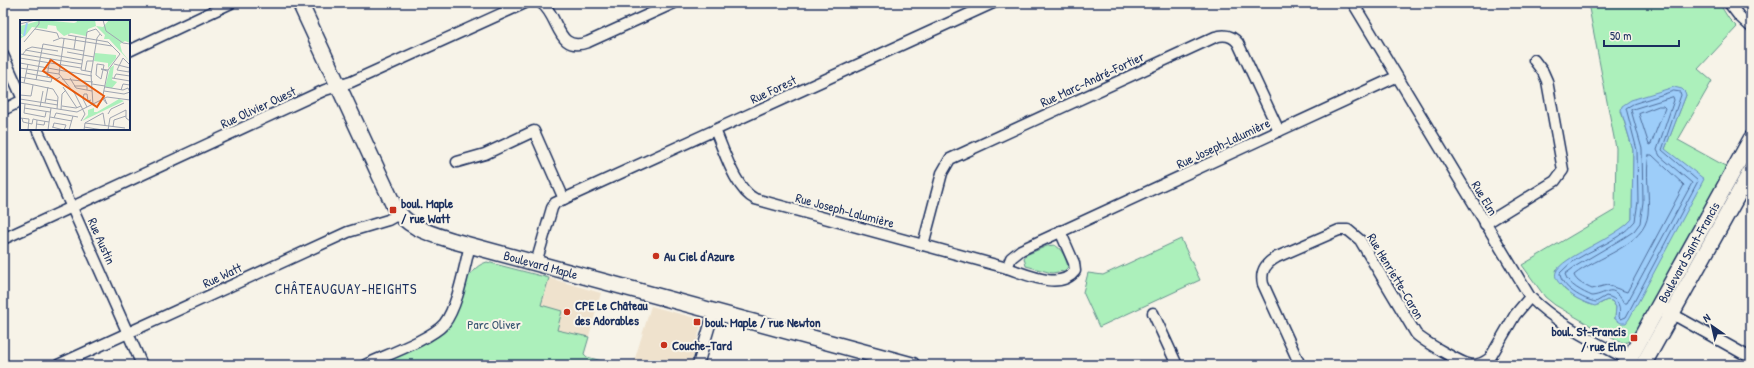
<svg xmlns="http://www.w3.org/2000/svg" width="1754" height="368" font-family="'Patrick Hand',sans-serif">
<rect width="100%" height="100%" fill="#f7f3e8"/>
<filter id="ink" filterUnits="userSpaceOnUse"><feTurbulence type="fractalNoise" baseFrequency=".025" numOctaves="2"/><feDisplacementMap in="SourceGraphic" scale="8" xChannelSelector="R" yChannelSelector="G"/><feConvolveMatrix kernelMatrix="1 2 1 2 8 2 1 2 1" color-interpolation-filters="sRGB"/></filter>
<g filter="url(#ink)">
<g fill="#efe2cd">
<path d="M 549,278 L 601,293 L 584,354 L 531,338 Z"/>
<path d="M 651,306 L 699,319 L 701,325 L 691,365 L 633,365 Z"/>
</g>
<g fill="#acf0bb" stroke="#64908c" fill-rule="evenodd">
<path d="M 1588,3 L 1719,3 L 1729,19 L 1737,27 L 1698,69 L 1712,81 L 1678,140 L 1727,167 L 1632,339 L 1625,343 L 1617,341 L 1555,305 L 1545,297 L 1522,265 L 1615,210 L 1616,148 ZM 1686,95 L 1665,149 L 1615,319 L 1616,307 L 1612,301 L 1607,300 L 1598,305 L 1589,304 L 1576,298 L 1564,289 L 1556,270 C 1578,251 1614,241 1632,219 L 1633,150 L 1621,111 Z"/>
<path d="M 1181,239 L 1200,280 L 1099,327 L 1083,292 L 1088,273 L 1103,275 Z"/>
<path d="M 1054,245 C 1062,248 1066,259 1068,267 L 1064,271 L 1052,273 L 1026,266 L 1024,258 L 1026,255 L 1047,246 Z"/>
<path d="M 487,262 L 549,278 L 541,305 L 562,311 L 557,330 L 589,337 L 584,354 L 587,357 L 617,365 L 378,365 C 400,355 434,344 449,325 C 457,305 464,268 487,262 Z"/>
</g>
<path fill="#9dcdf9" stroke="#698ebb" d="M 1674,87 L 1682,89 L 1685,92 L 1686,95 L 1665,149 L 1704,179 L 1629,319 L 1626,323 L 1621,323 L 1615,319 L 1616,307 L 1612,301 L 1607,300 L 1595,306 C 1582,302 1570,296 1561,285 C 1558,282 1554,277 1556,272 C 1561,257 1618,237 1632,219 L 1633,150 L 1621,110 L 1622,106 L 1631,100 Z"/>
<g fill="none" stroke-linecap="round" stroke-linejoin="round">
<g stroke="#4f6e9c" stroke-width="1">
<path d="M 1674,91 L 1680,92 L 1681,95 L 1662,150 L 1698,181 L 1626,317 L 1621,319 L 1619,317 C 1621,306 1618,298 1606,296 L 1596,302 C 1584,300 1560,287 1560,273 C 1580,250 1616,246 1635,221 L 1638,202 L 1637,150 L 1626,108 L 1633,104 Z"/>
<path d="M 1673,97 L 1674,100 L 1657,150 L 1660,156 L 1692,183 L 1627,303 L 1624,303 C 1611,282 1609,294 1592,296 C 1583,292 1568,285 1565,274 L 1576,266 L 1625,237 L 1634,231 L 1640,223 L 1643,202 L 1642,149 L 1631,110 Z"/>
<path d="M 1659,106 L 1663,106 L 1665,108 L 1651,144 L 1649,145 L 1639,114 Z"/>
<path d="M 1649,155 L 1652,155 L 1684,185 L 1627,292 L 1607,285 L 1592,289 C 1586,286 1576,282 1574,275 C 1596,257 1645,246 1648,214 C 1650,195 1645,173 1649,155 Z"/>
</g>
<g stroke="#1b2f5e" stroke-width="13">
<g id="street">
<path d="M 541,3 C 560,16 556,54 588,42 L 674,3"/>
<path d="M 1353,3 L 1530,297 C 1559,326 1598,343 1634,363"/>
<path d="M 1729,3 L 1739,16 L 1751,27"/>
<path d="M 129,51 L 231,3"/>
<path d="M 3,55 L 21,95"/>
<path d="M 3,110 L 21,101"/>
<path d="M 37,129 L 142,365"/>
<path d="M 715,130 C 724,150 735,189 755,199 L 1007,268 L 1011,258 L 1021,250 L 1396,77"/>
<path d="M 457,162 L 485,154 L 534,131 L 564,199"/>
<path d="M 1485,224 L 1555,181 L 1563,170 L 1547,81 L 1543,72 L 1534,60"/>
<path d="M 3,239 L 325,90 L 351,82 L 525,3"/>
<path d="M 923,245 L 942,173 L 950,159 L 1215,37 C 1224,34 1232,35 1238,43 L 1279,131"/>
<path d="M 536,263 L 552,208 L 555,203 L 993,3"/>
<path d="M 1007,268 C 1026,274 1060,291 1075,271 L 1074,263 L 1060,231"/>
<path d="M 1667,311 L 1751,358"/>
<path d="M 1153,313 L 1177,365"/>
<path d="M 58,365 L 348,232 L 388,220 L 399,214"/>
<path d="M 365,365 C 384,356 431,339 444,324 C 458,306 464,268 470,245"/>
<path d="M 698,365 L 714,311"/>
<path d="M 1300,365 L 1263,284 C 1260,271 1266,263 1277,257 L 1339,230 L 1348,230 L 1360,240 L 1416,334 C 1423,341 1462,364 1472,365 C 1479,365 1485,362 1490,358 L 1515,315 L 1530,297"/>
</g>
</g>
<g stroke="#1b2f5e" stroke-width="18">
<g id="secondary">
<path id="s1" d="M 300,3 L 394,206 C 406,228 432,234 454,241 L 912,365"/>
<path id="s2" d="M 1626,365 L 1751,139"/>
<path d="M 1643,365 L 1751,171"/>
</g>
</g>
<use href="#street" stroke="#f7f3e8" stroke-width="10"/>
<use href="#secondary" stroke="#f7f3e8" stroke-width="15"/>
</g>
</g>
<g fill="#c8321e" stroke="#f7f3e8" stroke-width="1.5">
<rect x="389" y="206" width="8" height="8" rx="2"/>
<circle cx="656" cy="256" r="4"/>
<circle cx="567" cy="312" r="4"/>
<rect x="693" y="318" width="8" height="8" rx="2"/>
<rect x="1630" y="334" width="8" height="8" rx="2"/>
<circle cx="664" cy="345" r="4"/>
</g>
<g text-anchor="middle" dominant-baseline="central" stroke-width="4" stroke-linejoin="round" paint-order="stroke">
<g font-size="13" fill="#1b2f5e" stroke="#f7f3e8">
<text transform="translate(1092 79) rotate(-25)">Rue Marc-André-Fortier</text>
<text transform="translate(773 89) rotate(-25)">Rue Forest</text>
<text transform="translate(258 107) rotate(-25)">Rue Olivier Ouest</text>
<text transform="translate(1223 143) rotate(-25)">Rue Joseph-Lalumière</text>
<text transform="translate(1485 198) rotate(59)">Rue Elm</text>
<text transform="translate(845 210) rotate(15)">Rue Joseph-Lalumière</text>
<text transform="translate(102 241) rotate(66)">Rue Austin</text>
<text stroke="none"><textPath href="#s2" startOffset="129">Boulevard Saint-Francis</textPath></text>
<text stroke="none"><textPath href="#s1" startOffset="385">Boulevard Maple</textPath></text>
<text transform="translate(222 275) rotate(-25)">Rue Watt</text>
<text transform="translate(1396 276) rotate(59)">Rue Henriette-Caron</text>
</g>
<g font-size="13" font-weight="bold" fill="#1b2f5e" stroke="#f7f3e8" text-anchor="start">
<text x="401" y="203">boul. Maple<tspan x="401" dy="15">/ rue Watt</tspan></text>
<text x="664" y="256">Au Ciel d'Azure</text>
<text x="575" y="305">CPE Le Château<tspan x="575" dy="15">des Adorables</tspan></text>
<text x="705" y="322">boul. Maple / rue Newton</text>
<text x="1626" y="331" text-anchor="end">boul. St-Francis<tspan x="1626" dy="15">/ rue Elm</tspan></text>
<text x="672" y="345">Couche-Tard</text>
</g>
<g font-size="13" fill="#385671" stroke="#f7f3e8">
<text x="494" y="324">Parc Oliver</text>
</g>
<g font-size="14" letter-spacing="1" fill="#1b2f5e" stroke="#f7f3e8">
<text x="346" y="288">CHÂTEAUGUAY-HEIGHTS</text>
</g>
</g>
<g transform="translate(20 20)">
<rect width="110" height="110" fill="#f7f3e8"/>
<path d="M 22,0 L 54,3 L 57,2 L 56,0 L 75,0 L 76,6 L 83,7 L 89,0 L 110,0 L 110,23 L 105,21 L 100,24 L 102,32 L 110,42 L 89,19 L 84,19 L 85,15 L 76,6 L 68,9 L 66,16 L 51,13 L 44,16 L 37,10 L 36,6 L 28,5 L 27,9 L 12,7 L 6,15 L 0,19 L 0,15 L 4,16 L 0,13 L 0,6 ZM 75,33 L 96,35 L 96,38 L 88,48 L 88,43 L 74,41 ZM 94,45 L 92,60 L 97,62 L 92,68 L 85,67 L 90,48 ZM 99,79 L 104,81 L 62,101 L 68,95 L 68,90 L 74,88 L 74,92 L 77,92 Z" fill="#acf0bb"/>
<path fill="none" stroke="#9dcdf9" stroke-width="2" d="M 4,16 L 7,3"/>
<path fill="none" stroke="#9fa5b1" stroke-width="1" d="M 83,0 L 86,11 L 103,23 L 110,24M 0,4 L 15,0M 15,9 L 37,13 L 39,18M 48,15 L 88,22 L 100,34 L 88,50 L 83,75 L 87,84 L 83,79M 44,19 L 39,54 L 55,74 L 65,94 L 61,101M 33,21 L 41,18 L 92,26M 4,22 L 19,4 L 19,0M 54,29 L 56,16M 5,30 L 62,40M 47,32 L 74,37M 0,34 L 62,44M 2,35 L 7,29 L 12,27 L 38,31M 0,38 L 61,48M 0,43 L 72,56M 77,44 L 84,45 L 81,59 L 76,55 ZM 94,44 L 110,48M 0,48 L 39,54M 97,50 L 103,38 L 110,45M 97,50 L 109,52 L 110,46M 65,51 L 67,41 L 73,41M 87,51 L 81,49 L 88,50M 72,52 L 61,50 L 67,12 L 76,9 L 82,16M 6,53 L 37,59 L 40,57M 0,57 L 31,62 L 32,58M 27,57 L 30,38M 50,58 L 56,68 L 72,71M 92,58 L 110,61M 94,58 L 96,54 L 110,56M 42,59 L 73,62M 16,60 L 23,24 L 64,31M 0,62 L 33,69 L 38,77 L 37,89M 4,63 L 8,44M 72,64 L 85,66M 54,66 L 67,66 L 67,70M 43,67 L 57,88M 85,67 L 103,70 L 108,68 L 110,72M 101,70 L 103,64 L 110,65M 84,71 L 104,74 L 110,72M 0,75 L 11,76 L 13,65M 0,79 L 38,85M 26,79 L 38,81M 0,83 L 57,92 L 87,77 L 110,80M 25,83 L 28,67M 5,84 L 4,93 L 25,97 L 26,92M 73,85 L 71,54 L 77,18 L 80,14M 42,86 L 56,88 L 61,86M 20,87 L 23,71M 67,87 L 63,79 L 64,74 L 67,74 L 68,81 L 71,80M 4,88 L 30,92M 41,90 L 42,74 L 46,70M 88,94 L 91,89 L 104,83M 30,97 L 52,101M 0,98 L 9,99 L 8,110M 2,98 L 3,102 L 12,104 L 13,99 L 17,100M 34,98 L 36,93 L 58,97M 90,98 L 106,90 L 106,98 L 110,101M 65,103 L 105,108M 16,104 L 24,105 L 25,101M 32,107 L 44,110M 33,107 L 34,103 L 46,105 L 44,110M 64,107 L 83,110M 93,107 L 94,100 L 106,96M 16,110 L 17,100 L 29,102M 28,110 L 31,88M 49,110 L 53,96M 64,110 L 65,103 L 83,93 L 85,105M 88,110 L 90,98"/>
<path fill="#e8590c" fill-opacity="0.15" stroke="#e8590c" stroke-width="2" d="M 31,40 L 84,76 L 77,87 L 23,51 Z"/>
<rect width="110" height="110" fill="none" stroke="#1b2f5e" stroke-width="2"/>
</g>
<rect width="1754" height="368" fill="none" stroke="#f7f3e8" stroke-width="16"/>
<rect x="8" y="8" width="1738" height="352" fill="none" stroke="#1b2f5e" stroke-width="1.5" filter="url(#ink)"/>
<g transform="translate(1712 326) rotate(326)" stroke="#f7f3e8" stroke-width="3" paint-order="stroke">
<path d="M0-3L7 15L0 10L-7 15Z" fill="#1b2f5e"/>
<text y="-6" font-size="11" font-weight="bold" text-anchor="middle" fill="#1b2f5e">N</text>
</g>
<path d="M1604 40v6h75v-6" fill="none" stroke="#1b2f5e" stroke-width="2"/>
<text x="1610" y="40" font-size="12" fill="#1b2f5e" stroke="#f7f3e8" stroke-width="3" paint-order="stroke">50 m</text>
</svg>
